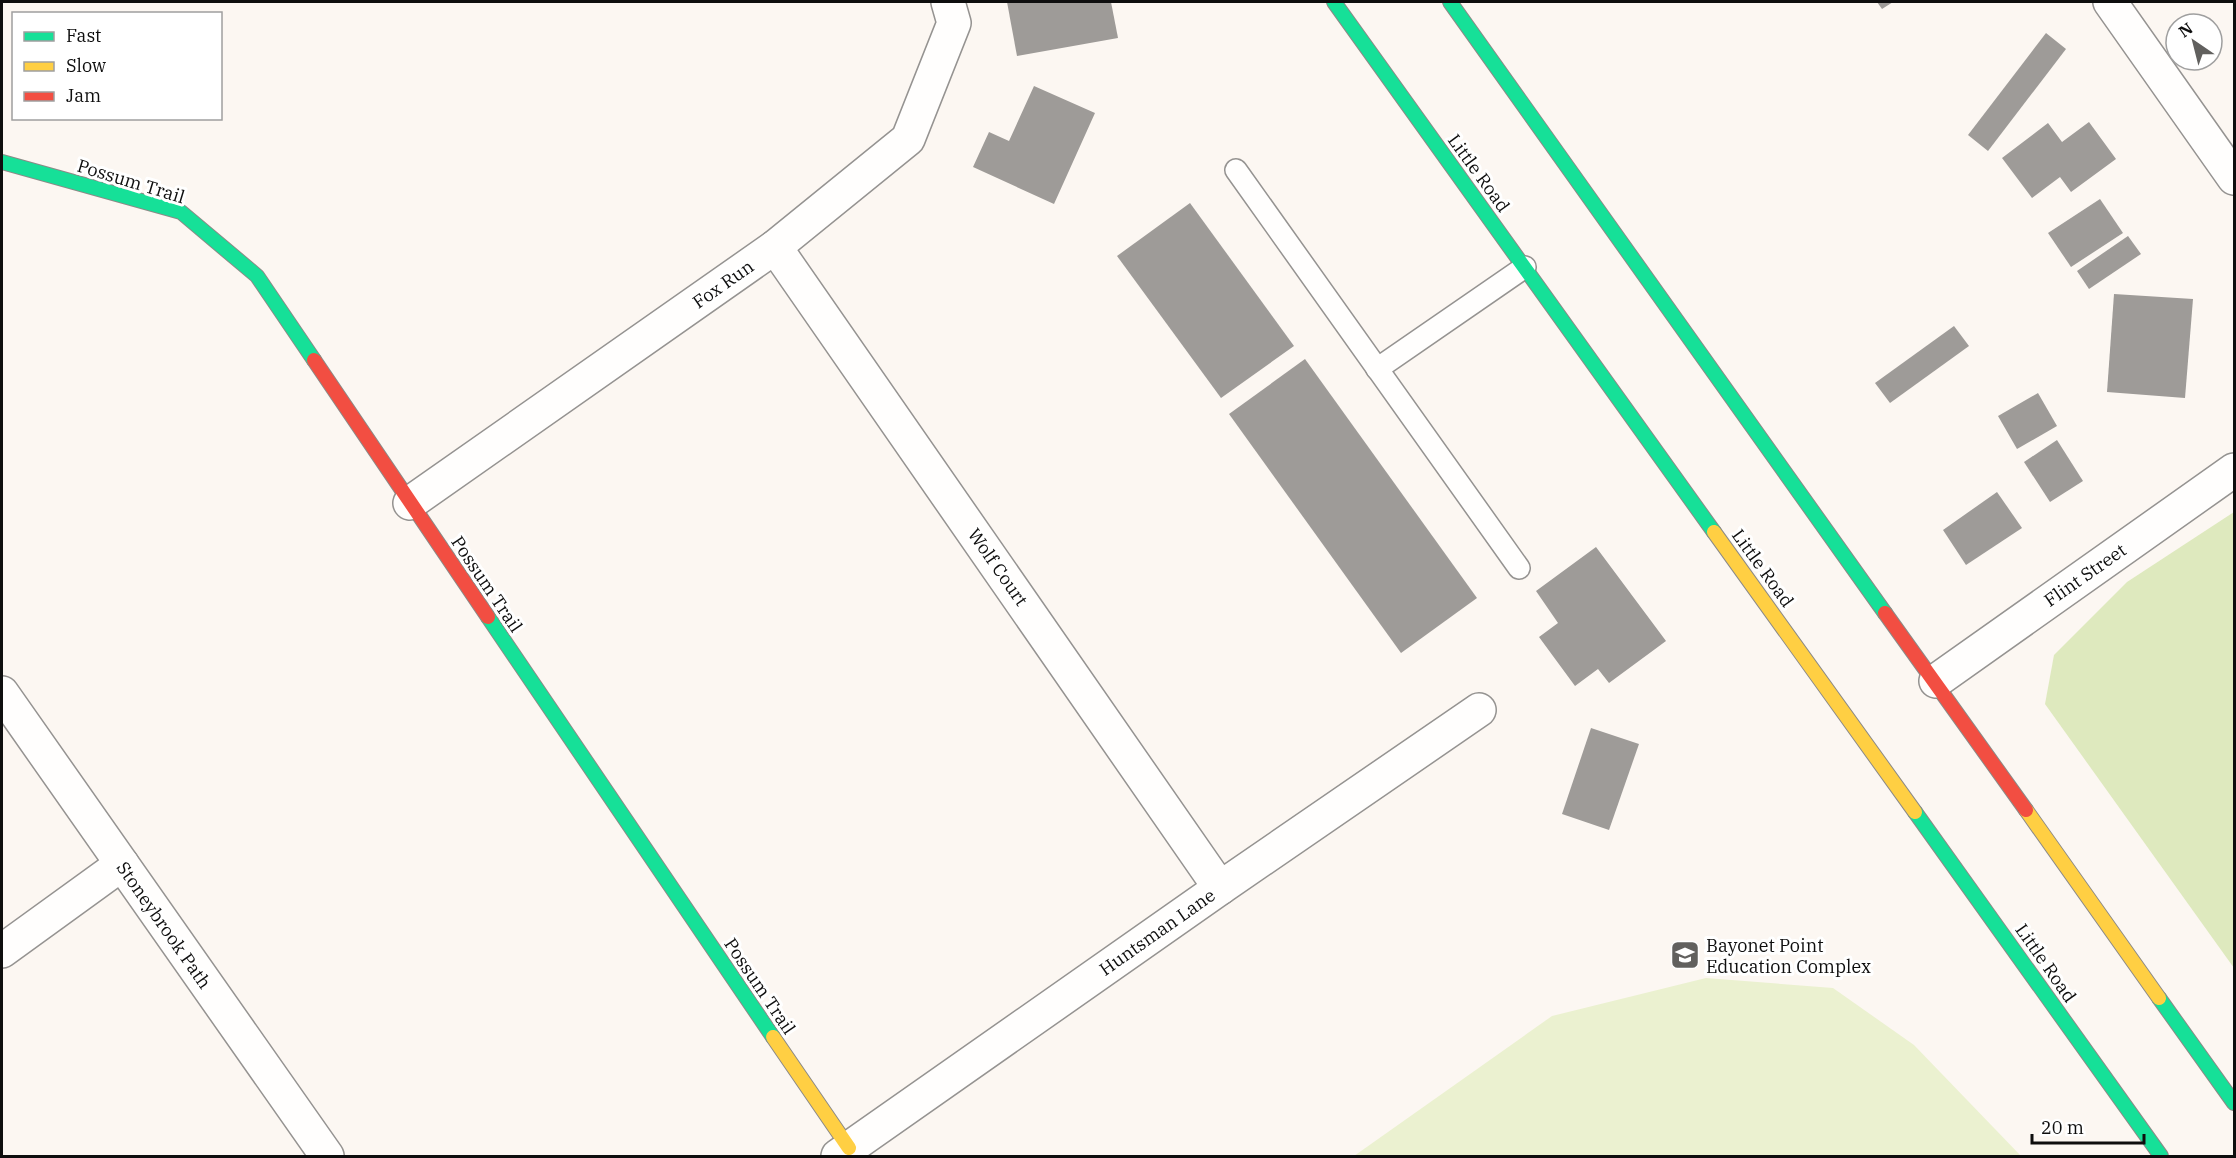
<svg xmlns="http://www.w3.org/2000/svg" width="2236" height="1158" font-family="'IBM Plex Serif',serif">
<rect width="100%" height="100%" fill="#fcf7f2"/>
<path fill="#ebf1d0" d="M 1706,978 L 1833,988 L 1914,1045 L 2021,1156 L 1354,1156 L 1552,1016 Z"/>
<path fill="#dee9be" d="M 2234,512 L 2234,968 L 2045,704 L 2054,655 L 2127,582 Z"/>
<g fill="#9e9b98">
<path d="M 1007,2 L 1111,2 L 1118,38 L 1017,56 Z"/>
<path d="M 1877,2 L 1893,2 L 1882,9 Z"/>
<path d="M 2046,33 L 2066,49 L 1988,151 L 1968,135 Z"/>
<path d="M 1034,86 L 1095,113 L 1054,204 L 973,167 L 989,132 L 1009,141 Z"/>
<path d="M 2089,122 L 2116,159 L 2071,192 L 2060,177 L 2032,198 L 2002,158 L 2048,123 L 2062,142 Z"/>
<path d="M 2100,199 L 2123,233 L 2071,267 L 2048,233 Z"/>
<path d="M 1190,203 L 1294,346 L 1221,398 L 1117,256 Z"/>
<path d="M 2128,236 L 2141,254 L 2089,289 L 2077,271 Z"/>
<path d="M 2114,294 L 2193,299 L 2185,398 L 2107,392 Z"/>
<path d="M 1954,326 L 1969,346 L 1890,403 L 1875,383 Z"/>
<path d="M 1305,359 L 1477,598 L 1401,653 L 1229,414 Z"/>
<path d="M 2038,393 L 2057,426 L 2017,449 L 1998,416 Z"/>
<path d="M 2057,440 L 2083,481 L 2050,502 L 2024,462 Z"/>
<path d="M 1997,492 L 2022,528 L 1966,565 L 1943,530 Z"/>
<path d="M 1596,547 L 1666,641 L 1609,683 L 1598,669 L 1575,686 L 1539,637 L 1558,623 L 1536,591 Z"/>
<path d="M 1591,728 L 1639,744 L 1609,830 L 1562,814 Z"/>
</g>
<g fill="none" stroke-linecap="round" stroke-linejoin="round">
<g stroke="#959391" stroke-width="24">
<g id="lane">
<path d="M 1236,170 L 1519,568"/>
<path d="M 1377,369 L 1525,267"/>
</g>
</g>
<g stroke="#959391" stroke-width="36">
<g id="street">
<path d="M 2110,2 L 2234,178"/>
<path d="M 775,247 L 1220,888"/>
<path d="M 410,503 L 775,247 L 908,139 L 954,23 L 948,2"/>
<path d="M 1936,681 L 2234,470"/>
<path d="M 2,693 L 327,1156"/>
<path d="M 2,951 L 122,864"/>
<path d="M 838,1156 L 1220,888 L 1479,710"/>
</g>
</g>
<g stroke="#8c8a87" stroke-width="16">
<g id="fast">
<path d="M 1334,2 L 1714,532"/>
<path d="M 1450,2 L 1885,613"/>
<path d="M 2,162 L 181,212 L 257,276 L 314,360"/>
<path d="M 488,617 L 773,1037"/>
<path d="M 1915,812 L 2161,1156"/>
<path d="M 2159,998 L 2234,1103"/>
</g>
</g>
<g stroke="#8c8a87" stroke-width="16">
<g id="slow">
<path d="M 1714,532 L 1915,812"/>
<path d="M 2026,810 L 2159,998"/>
<path d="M 773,1037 L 849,1148"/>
</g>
</g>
<g stroke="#8c8a87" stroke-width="16">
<g id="jam">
<path d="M 314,360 L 488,617"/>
<path d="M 1885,613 L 2026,810"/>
</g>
</g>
<use href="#lane" stroke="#fffefd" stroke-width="21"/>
<use href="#street" stroke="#fffefd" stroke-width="33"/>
<use href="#fast" stroke="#16e098" stroke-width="14"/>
<use href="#slow" stroke="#ffcf43" stroke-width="14"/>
<use href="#jam" stroke="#f24e42" stroke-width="14"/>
</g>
<defs>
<g id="school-square" transform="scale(1.5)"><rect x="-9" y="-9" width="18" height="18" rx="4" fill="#61605e" stroke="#fff"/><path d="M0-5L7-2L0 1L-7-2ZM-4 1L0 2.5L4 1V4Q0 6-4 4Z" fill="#fff"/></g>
</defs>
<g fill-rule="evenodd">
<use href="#school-square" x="1685" y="955"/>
</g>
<g text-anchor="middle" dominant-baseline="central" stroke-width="6" stroke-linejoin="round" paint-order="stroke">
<g font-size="18" fill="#0e0e0e" stroke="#fff">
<text transform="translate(1479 173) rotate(54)">Little Road</text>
<text transform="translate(131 181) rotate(17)">Possum Trail</text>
<text transform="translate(723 284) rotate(-35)">Fox Run</text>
<text transform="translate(998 567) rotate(55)">Wolf Court</text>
<text transform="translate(1763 568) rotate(54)">Little Road</text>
<text transform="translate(2085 575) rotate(-35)">Flint Street</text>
<text transform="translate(487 584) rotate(56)">Possum Trail</text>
<text transform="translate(164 925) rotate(55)">Stoneybrook Path</text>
<text transform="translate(1157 932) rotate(-35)">Huntsman Lane</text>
<text transform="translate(2046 963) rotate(55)">Little Road</text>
<text transform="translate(760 986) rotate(56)">Possum Trail</text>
</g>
<g font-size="18" fill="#0e0e0e" stroke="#fff" text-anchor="start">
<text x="1706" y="945">Bayonet Point<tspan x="1706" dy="21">Education Complex</tspan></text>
</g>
</g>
<rect width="2236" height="1158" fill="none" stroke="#0e0e0e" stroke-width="6"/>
<rect x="12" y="12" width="210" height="108" fill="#ffffff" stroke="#9f9f9f" stroke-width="1.5"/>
<rect x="24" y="32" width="30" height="9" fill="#16e098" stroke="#9f9f9f" stroke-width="1.5"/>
<text x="66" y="42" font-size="18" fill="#0e0e0e">Fast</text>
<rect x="24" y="62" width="30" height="9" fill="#ffcf43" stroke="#9f9f9f" stroke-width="1.5"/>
<text x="66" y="72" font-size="18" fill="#0e0e0e">Slow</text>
<rect x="24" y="92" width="30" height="9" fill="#f24e42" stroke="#9f9f9f" stroke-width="1.5"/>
<text x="66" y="102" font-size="18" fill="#0e0e0e">Jam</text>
<g transform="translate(2194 42) rotate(325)"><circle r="28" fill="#ffffff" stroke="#9f9f9f" stroke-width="1.5"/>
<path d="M0-4.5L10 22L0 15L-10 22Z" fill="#61605e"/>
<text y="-9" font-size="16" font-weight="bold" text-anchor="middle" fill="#0e0e0e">N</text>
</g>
<path d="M2032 1134v9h112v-9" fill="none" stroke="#0e0e0e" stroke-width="3"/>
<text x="2041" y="1134" font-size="18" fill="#0e0e0e" stroke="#ffffff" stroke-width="4.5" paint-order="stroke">20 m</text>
</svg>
